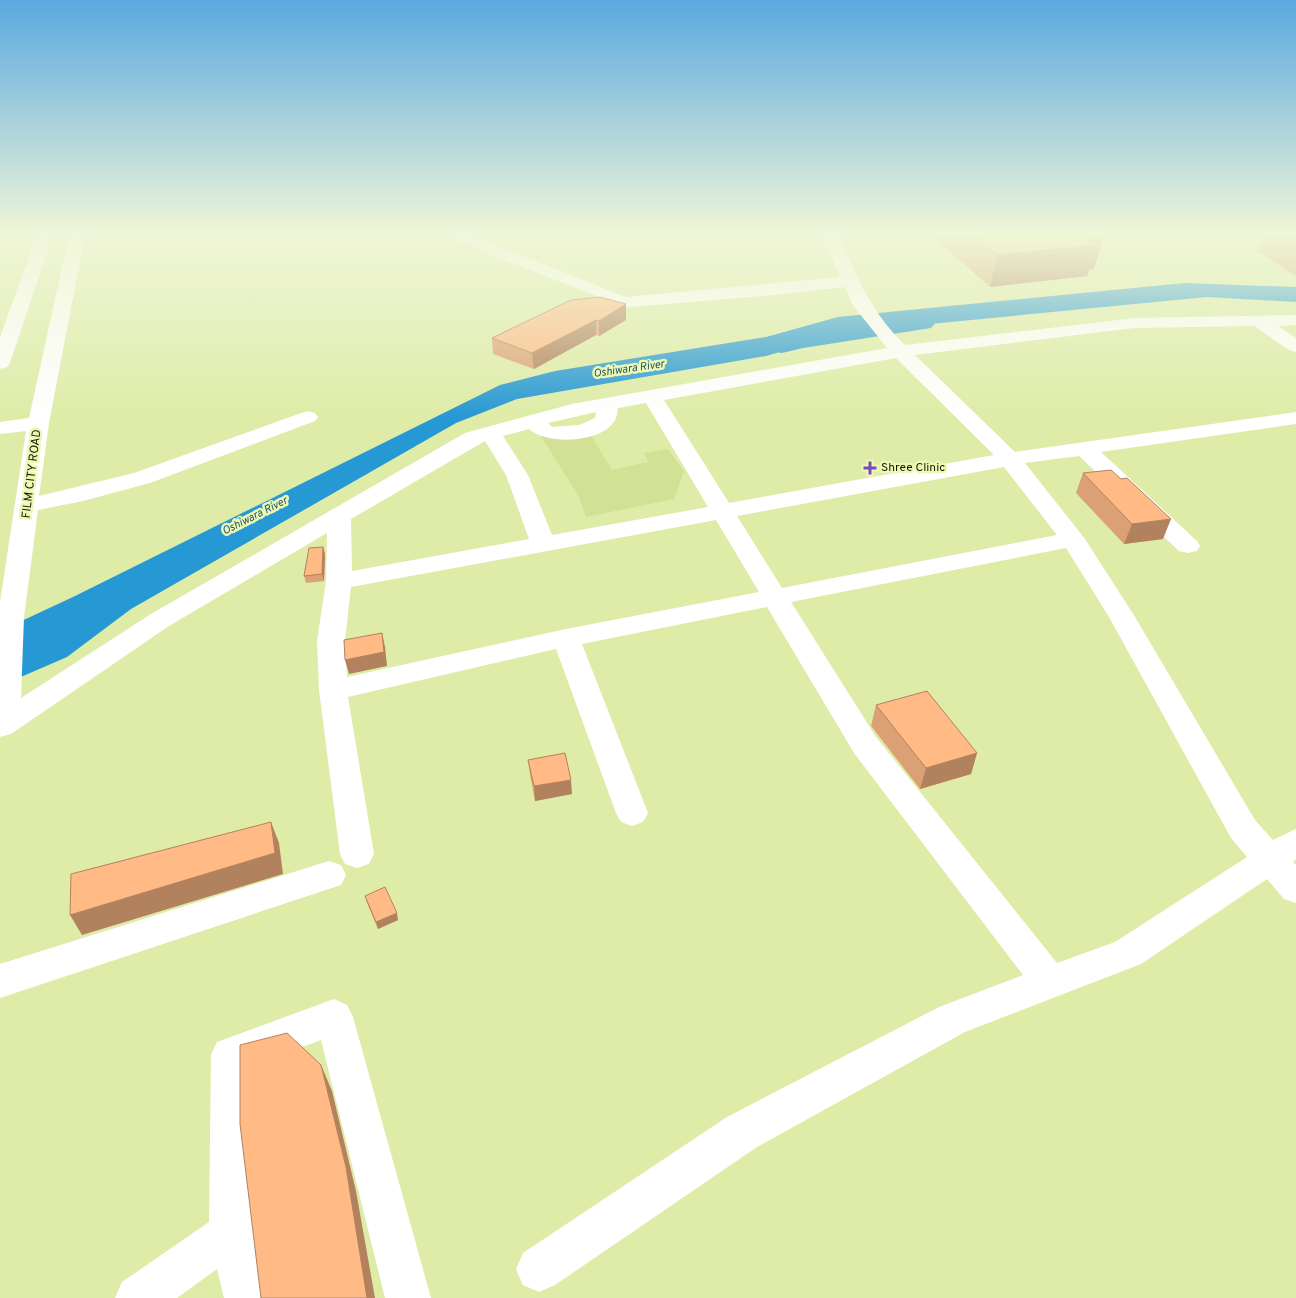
<svg xmlns="http://www.w3.org/2000/svg" width="1296" height="1298" font-family="Overpass,sans-serif">
<rect width="100%" height="100%" fill="#deeca8"/>
<path fill="#d2e196" d="M 585,425 L 612,470 L 648,462 L 644,453 L 668,449 L 684,471 L 674,499 L 586,517 L 578,495 L 539,433 Z"/>
<path fill="#2698d3" d="M 1185,283 L 1296,287 L 1296,302 L 1207,297 L 847,332 L 766,356 L 517,399 L 456,423 L 131,609 L 67,657 L 0,686 L 0,631 L 73,597 L 500,385 L 555,371 L 766,337 L 838,317 Z"/>
<g fill="none" stroke-linecap="round" stroke-linejoin="round">
<path fill="#2698d3" fill-rule="evenodd" d="M 921,313 L 931,316 L 936,322 L 931,328 L 803,348 L 782,353 L 771,351 L 767,344 L 771,337 L 800,330 Z"/>
<g fill="#fff" fill-rule="evenodd">
<path d="M 37,235 L 53,235 L 10,363 L 7,367 L 0,369 L 0,337 Z"/>
<path d="M 69,235 L 85,235 L 49,423 L 39,496 L 134,473 L 301,413 L 308,411 L 315,413 L 318,417 L 315,421 L 150,483 L 83,501 L 38,510 L 24,617 L 21,698 L 151,614 L 465,433 L 572,404 L 887,348 L 852,304 L 845,287 L 765,296 L 583,311 L 577,310 L 574,306 L 577,302 L 604,299 L 450,238 L 448,235 L 470,235 L 626,297 L 840,277 L 822,235 L 838,235 C 858,278 870,311 905,345 L 1134,318 L 1296,315 L 1296,325 L 1278,326 L 1296,338 L 1296,352 L 1289,350 L 1254,326 L 1134,328 L 915,355 L 1015,452 L 1296,412 L 1296,424 L 1101,452 L 1197,541 L 1200,546 L 1197,551 L 1188,553 L 1179,551 L 1079,456 L 1025,463 L 1085,539 L 1135,617 L 1255,820 L 1273,840 L 1296,829 L 1296,859 L 1293,862 L 1296,865 L 1296,903 L 1284,899 L 1267,879 L 1141,964 L 965,1032 L 757,1147 L 555,1285 L 539,1292 L 523,1285 L 516,1269 L 523,1253 L 727,1117 L 939,1007 L 1023,975 L 854,753 L 767,607 L 582,644 L 648,813 L 643,822 L 632,826 L 621,822 L 616,813 L 556,649 L 348,697 L 374,854 L 369,864 L 357,868 L 345,864 L 340,854 L 319,690 L 317,641 L 326,581 L 327,533 L 169,626 L 11,734 L 0,737 L 0,602 L 26,431 L 0,434 L 0,422 L 29,418 ZM 896,358 L 994,455 L 729,503 L 664,400 ZM 646,403 L 708,507 L 552,535 L 528,475 L 503,436 L 529,429 C 547,445 598,443 613,423 C 617,419 617,413 618,408 ZM 596,412 L 595,418 L 579,425 L 552,427 L 548,423 ZM 485,441 L 506,475 L 529,539 L 352,571 L 351,519 ZM 1004,467 L 1057,535 L 782,588 L 737,516 ZM 716,520 L 759,592 L 566,629 L 347,677 L 345,641 L 351,587 ZM 1066,548 L 1109,617 L 1231,838 L 1247,857 L 1115,942 L 1057,963 L 876,737 L 791,602 Z"/>
<path d="M 329,861 L 341,865 L 346,875 L 341,885 L 0,998 L 0,964 Z"/>
<path d="M 334,999 L 347,1005 L 353,1017 L 431,1298 L 385,1298 L 321,1040 L 251,1066 L 253,1233 L 270,1298 L 224,1298 L 217,1269 L 177,1298 L 115,1298 L 122,1282 L 209,1222 L 211,1055 L 217,1042 Z"/>
</g>
</g>
<g fill="#dba073">
<path d="M 927,235 L 1098,235 L 1103,238 L 1094,269 L 1089,270 L 1087,276 L 990,287 L 934,237 L 930,237 Z"/>
<path d="M 1263,235 L 1296,235 L 1296,276 L 1257,251 Z"/>
<path d="M 626,304 L 626,320 L 599,336 L 596,335 L 534,369 L 493,354 L 492,338 Z"/>
<path d="M 1083,473 L 1121,479 L 1163,539 L 1124,544 L 1076,493 Z"/>
<path d="M 323,547 L 325,554 L 324,581 L 306,583 L 304,576 Z"/>
<path d="M 876,705 L 977,753 L 971,774 L 920,789 L 871,726 Z"/>
<path d="M 528,760 L 572,794 L 535,801 L 530,774 Z"/>
<path d="M 365,896 L 398,920 L 378,929 L 367,903 Z"/>
</g>
<g fill="#b2825e">
<path d="M 930,235 L 935,235 L 934,237 L 930,237 Z"/>
<path d="M 1103,238 L 1094,269 L 1089,270 L 1087,276 L 990,287 L 997,255 L 1088,240 Z"/>
<path d="M 626,304 L 626,320 L 599,336 L 599,321 Z"/>
<path d="M 596,320 L 596,335 L 534,369 L 532,353 Z"/>
<path d="M 1171,519 L 1163,539 L 1124,544 L 1132,524 Z"/>
<path d="M 323,547 L 325,554 L 324,581 L 322,574 Z"/>
<path d="M 382,633 L 385,647 L 387,666 L 349,674 L 345,660 Z"/>
<path d="M 977,753 L 971,774 L 920,789 L 926,768 Z"/>
<path d="M 571,780 L 572,794 L 535,801 L 534,786 Z"/>
<path d="M 271,822 L 279,843 L 283,874 L 82,935 L 70,915 Z"/>
<path d="M 397,913 L 398,920 L 378,929 L 376,922 Z"/>
<path d="M 321,1065 L 332,1091 L 356,1191 L 375,1298 L 367,1298 Z"/>
</g>
<g fill="#ffba86" stroke="#b2825e">
<path d="M 973,235 L 1098,235 L 1103,238 L 1088,240 L 1096,245 L 997,255 Z"/>
<path d="M 600,297 L 626,304 L 599,321 L 596,320 L 532,353 L 492,338 L 571,300 Z"/>
<path d="M 1111,470 L 1121,479 L 1127,478 L 1171,519 L 1132,524 L 1083,473 Z"/>
<path d="M 323,547 L 322,574 L 304,576 L 309,548 Z"/>
<path d="M 382,633 L 384,652 L 345,660 L 344,640 Z"/>
<path d="M 927,691 L 977,753 L 926,768 L 876,705 Z"/>
<path d="M 565,753 L 571,780 L 534,786 L 528,760 Z"/>
<path d="M 271,822 L 275,853 L 70,915 L 71,874 Z"/>
<path d="M 385,887 L 397,913 L 376,922 L 365,896 Z"/>
<path d="M 287,1033 L 321,1065 L 346,1167 L 367,1298 L 261,1298 L 240,1124 L 240,1045 Z"/>
</g>
<linearGradient id="sky" x2="0" y2="1"><stop stop-color="#5aa9e0"/><stop offset="0.56" stop-color="#f0f6d8"/><stop offset="1" stop-color="#f0f6d8" stop-opacity="0"/></linearGradient>
<rect width="1296" height="417" fill="url(#sky)"/>
<path fill="#7849c1" stroke="#ebf9b5" stroke-width="2" d="M867.5 460.5h5v5h5v5h-5v5h-5v-5h-5v-5h5z"/>
<g text-anchor="middle" dominant-baseline="central" stroke-width="5" stroke-linejoin="round" paint-order="stroke">
<g font-size="11" font-style="italic" fill="#244f69" stroke="#ebf9b5">
<text transform="translate(629 369) rotate(-8)">Oshiwara River</text>
<text transform="translate(255 516) rotate(-27)">Oshiwara River</text>
</g>
<g font-size="12" fill="#161a02" stroke="#ebf9b5" text-anchor="start">
<text x="881" y="468">Shree Clinic</text>
</g>
<g font-size="12" fill="#161a02" stroke="#ebf9b5">
<text transform="translate(32 474) rotate(-83)">FILM CITY ROAD</text>
</g>
</g>
</svg>
